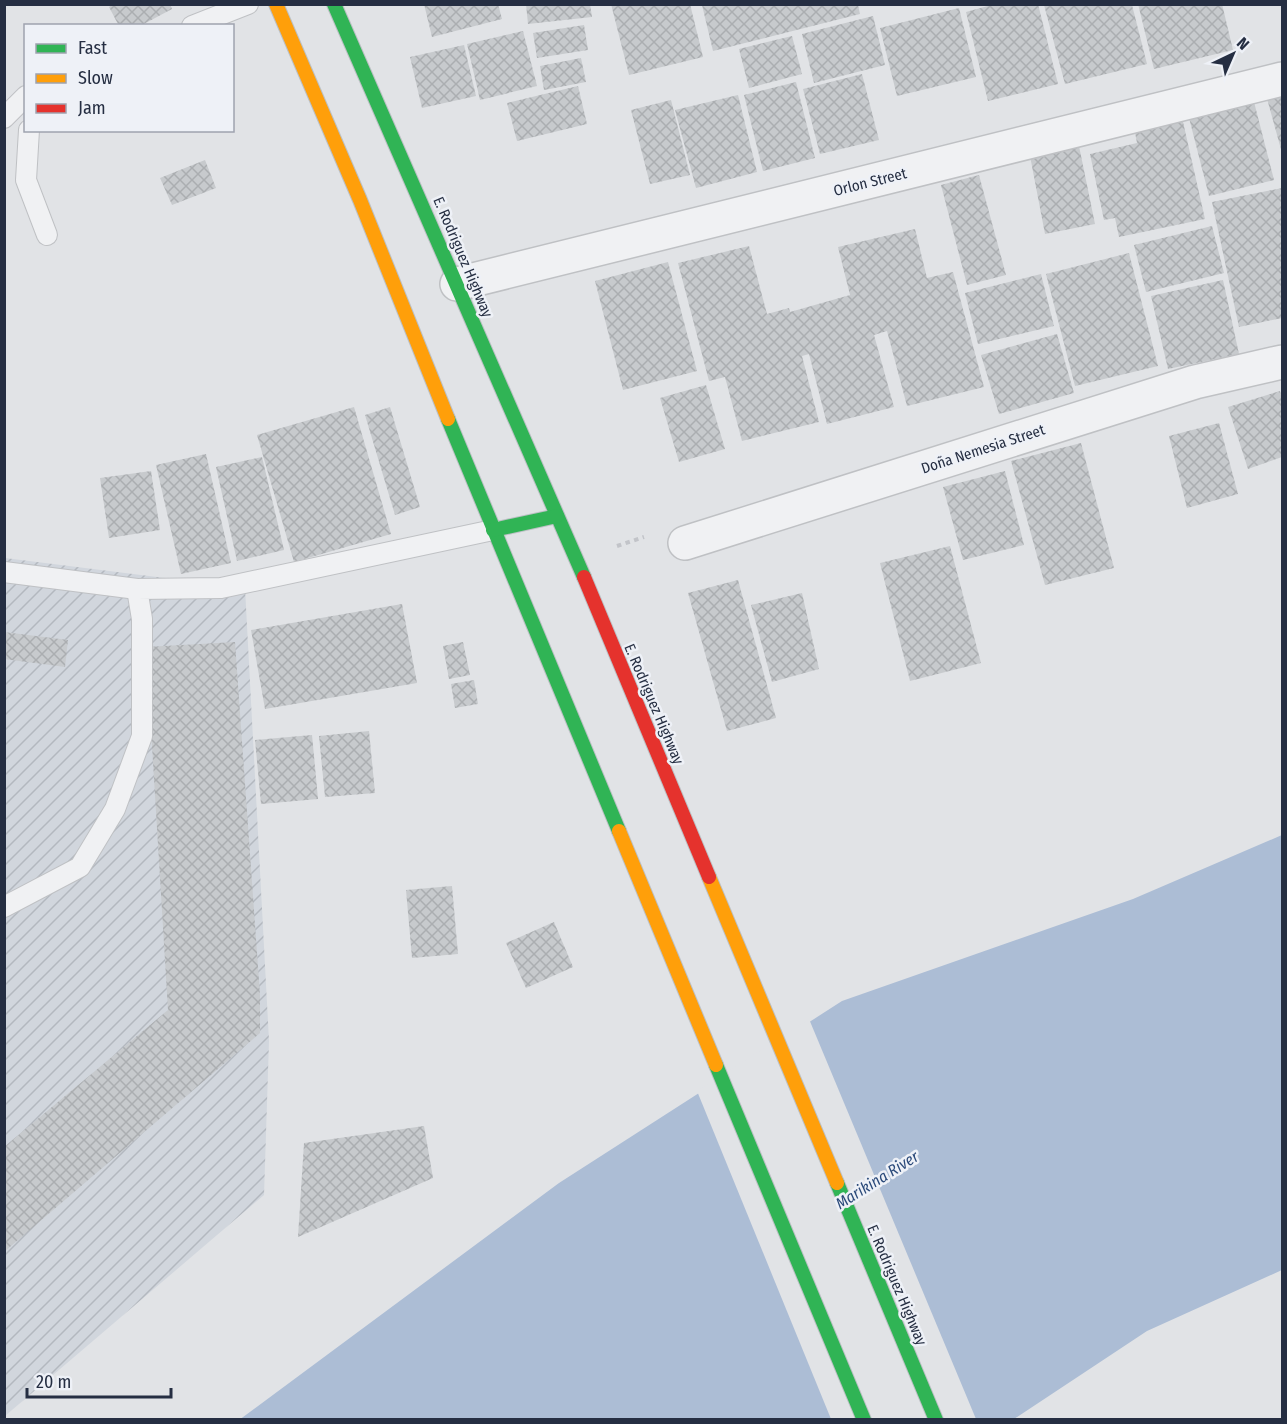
<svg xmlns="http://www.w3.org/2000/svg" width="1287" height="1424" font-family="'Fira Sans Condensed',sans-serif">
<defs>
<pattern id="industrial-furrows" width="10" height="10" patternUnits="userSpaceOnUse" patternTransform="scale(1.5)"><rect width="10" height="10" fill="#d1d6dd"/><path d="M-1 1l2-2M0 10L10 0M9 11l2-2" fill="none" stroke="#b3b8bf"/></pattern>
<pattern id="building-cross-hatch" width="8" height="8" patternUnits="userSpaceOnUse" patternTransform="scale(1.5)"><rect width="8" height="8" fill="#c7cacd"/><path d="M0 0l8 8M0 8l8-8" fill="none" stroke="#abaeb1"/></pattern>
</defs>
<rect width="100%" height="100%" fill="#e1e3e6"/>
<path fill="url(#industrial-furrows)" d="M 5,558 L 245,588 L 269,1041 L 264,1195 L 5,1416 Z"/>
<path fill="#acbdd5" d="M 1282,835 L 1282,1270 L 1147,1331 L 1014,1419 L 239,1420 L 559,1183 L 842,1001 L 1133,899 Z"/>
<path fill="#e1e3e6" d="M 809,1019 L 976,1419 L 831,1419 L 697,1091 Z"/>
<g fill="url(#building-cross-hatch)">
<path d="M 113,4 L 170,4 L 172,9 L 140,26 L 119,26 L 109,7 Z"/>
<path d="M 424,4 L 498,4 L 502,19 L 432,37 Z"/>
<path d="M 526,4 L 590,4 L 592,17 L 528,24 Z"/>
<path d="M 611,4 L 690,4 L 703,57 L 629,75 Z"/>
<path d="M 995,4 L 1038,4 L 1058,84 L 988,101 L 966,12 Z"/>
<path d="M 1138,4 L 1222,4 L 1233,50 L 1154,69 Z"/>
<path d="M 702,5 L 858,5 L 860,14 L 713,51 Z"/>
<path d="M 1044,5 L 1132,5 L 1147,64 L 1065,84 Z"/>
<path d="M 959,8 L 976,77 L 897,96 L 880,28 Z"/>
<path d="M 873,16 L 885,65 L 814,83 L 802,34 Z"/>
<path d="M 584,25 L 588,50 L 537,58 L 533,33 Z"/>
<path d="M 523,31 L 537,86 L 480,100 L 467,44 Z"/>
<path d="M 792,36 L 802,74 L 749,88 L 739,49 Z"/>
<path d="M 464,45 L 476,96 L 422,108 L 410,57 Z"/>
<path d="M 581,58 L 586,82 L 544,90 L 540,66 Z"/>
<path d="M 862,74 L 879,140 L 820,154 L 803,89 Z"/>
<path d="M 796,82 L 815,158 L 763,171 L 744,95 Z"/>
<path d="M 578,86 L 587,124 L 517,141 L 507,103 Z"/>
<path d="M 1282,91 L 1282,153 L 1266,95 Z"/>
<path d="M 1252,94 L 1274,180 L 1209,196 L 1187,110 Z"/>
<path d="M 738,95 L 757,172 L 696,188 L 675,110 Z"/>
<path d="M 671,100 L 690,175 L 650,184 L 631,110 Z"/>
<path d="M 1181,113 L 1205,219 L 1119,237 L 1115,218 L 1104,220 L 1090,154 L 1137,143 L 1133,122 Z"/>
<path d="M 1079,146 L 1095,224 L 1045,234 L 1030,156 Z"/>
<path d="M 205,160 L 216,188 L 172,205 L 160,178 Z"/>
<path d="M 979,175 L 1006,275 L 967,285 L 941,185 Z"/>
<path d="M 1282,188 L 1282,318 L 1239,327 L 1212,202 Z"/>
<path d="M 1212,226 L 1224,273 L 1146,292 L 1134,245 Z"/>
<path d="M 915,229 L 927,278 L 953,272 L 984,387 L 907,406 L 887,331 L 874,335 L 894,407 L 827,424 L 809,354 L 802,356 L 819,422 L 742,441 L 725,377 L 709,381 L 678,263 L 749,246 L 767,314 L 789,308 L 790,312 L 850,295 L 838,247 Z"/>
<path d="M 1129,253 L 1158,366 L 1075,386 L 1046,274 Z"/>
<path d="M 668,262 L 697,371 L 623,390 L 595,281 Z"/>
<path d="M 1041,274 L 1054,326 L 978,344 L 965,293 Z"/>
<path d="M 1223,280 L 1239,354 L 1168,369 L 1151,296 Z"/>
<path d="M 1057,334 L 1074,393 L 999,414 L 981,355 Z"/>
<path d="M 706,385 L 725,449 L 679,462 L 660,398 Z"/>
<path d="M 1280,391 L 1282,399 L 1282,457 L 1248,469 L 1228,407 Z"/>
<path d="M 354,407 L 391,534 L 294,562 L 257,435 Z"/>
<path d="M 390,407 L 420,507 L 395,515 L 365,415 Z"/>
<path d="M 1219,423 L 1238,494 L 1187,508 L 1169,436 Z"/>
<path d="M 1081,443 L 1114,568 L 1045,585 L 1011,461 Z"/>
<path d="M 206,454 L 231,563 L 181,574 L 156,465 Z"/>
<path d="M 262,457 L 284,550 L 237,561 L 216,467 Z"/>
<path d="M 151,471 L 160,530 L 109,538 L 100,478 Z"/>
<path d="M 1005,471 L 1024,545 L 963,560 L 943,487 Z"/>
<path d="M 950,546 L 981,663 L 910,681 L 880,563 Z"/>
<path d="M 738,580 L 776,718 L 727,731 L 688,593 Z"/>
<path d="M 802,593 L 819,669 L 772,682 L 751,605 Z"/>
<path d="M 402,604 L 417,683 L 265,709 L 251,630 Z"/>
<path d="M 4,632 L 68,640 L 65,667 L 4,659 Z"/>
<path d="M 235,642 L 260,995 L 260,1033 L 4,1252 L 4,1147 L 168,1010 L 146,647 Z"/>
<path d="M 463,642 L 470,675 L 449,679 L 443,646 Z"/>
<path d="M 474,680 L 478,704 L 455,708 L 451,684 Z"/>
<path d="M 369,731 L 375,793 L 325,797 L 319,736 Z"/>
<path d="M 312,735 L 318,799 L 261,804 L 255,740 Z"/>
<path d="M 452,886 L 458,954 L 412,958 L 406,890 Z"/>
<path d="M 554,922 L 573,967 L 526,988 L 506,943 Z"/>
<path d="M 424,1126 L 433,1178 L 298,1237 L 304,1143 Z"/>
</g>
<g fill="none" stroke-linecap="round" stroke-linejoin="round">
<g stroke="#bfc1c4" stroke-width="22">
<g id="lane">
<path d="M 192,26 L 248,4"/>
<path d="M 4,118 L 26,96"/>
<path d="M 29,130 L 26,180 L 47,235"/>
<path d="M 4,572 L 137,589"/>
<path d="M 4,907 L 80,867 L 115,809 L 142,736 L 142,619 L 137,589 L 221,588 L 493,530"/>
</g>
</g>
<g stroke="#bfc1c4" stroke-width="36">
<g id="street">
<path d="M 457,284 L 1282,79"/>
<path d="M 685,543 L 1195,382 L 1282,362"/>
</g>
</g>
<g stroke="#bcc0c4" stroke-width="16">
<g id="fast">
<path d="M 334,4 L 584,577"/>
<path d="M 448,419 L 619,831"/>
<path d="M 493,530 L 557,516"/>
<path d="M 716,1065 L 864,1420"/>
<path d="M 837,1183 L 936,1420"/>
</g>
</g>
<g stroke="#bcc0c4" stroke-width="16">
<g id="slow">
<path d="M 276,4 L 360,200 L 448,419"/>
<path d="M 619,831 L 716,1065"/>
<path d="M 709,877 L 837,1183"/>
</g>
</g>
<g stroke="#bcc0c4" stroke-width="16">
<path id="jam" d="M 584,577 L 709,877"/>
</g>
<path stroke="#c2c4c9" stroke-width="4" stroke-dasharray="4.5 4.5" stroke-linecap="butt" d="M 617,546 L 644,537"/>
<use href="#lane" stroke="#f0f1f3" stroke-width="20"/>
<use href="#street" stroke="#f0f1f3" stroke-width="33"/>
<use href="#fast" stroke="#30b455" stroke-width="14"/>
<use href="#slow" stroke="#ff9f0a" stroke-width="14"/>
<use href="#jam" stroke="#e5322d" stroke-width="14"/>
</g>
<g text-anchor="middle" dominant-baseline="central" stroke-width="5" stroke-linejoin="round" paint-order="stroke">
<g font-size="15" fill="#252e42" stroke="#eef1f7">
<text transform="translate(870 182) rotate(-14)">Orlon Street</text>
<text transform="translate(463 257) rotate(67)">E. Rodriguez Highway</text>
<text transform="translate(983 449) rotate(-18)">Doña Nemesia Street</text>
<text transform="translate(654 704) rotate(67)">E. Rodriguez Highway</text>
<text transform="translate(897 1285) rotate(67)">E. Rodriguez Highway</text>
</g>
<g font-size="16" font-style="italic" fill="#2b4a7a" stroke="#eef1f7">
<text transform="translate(877 1180) rotate(-32)">Marikina River</text>
</g>
</g>
<rect width="1287" height="1424" fill="none" stroke="#252e42" stroke-width="12"/>
<rect x="24" y="24" width="210" height="108" fill="#eef1f7" stroke="#9ea3af" stroke-width="1.5"/>
<rect x="36" y="44" width="30" height="9" fill="#30b455" stroke="#9ea3af" stroke-width="1.5"/>
<text x="78" y="54" font-size="18" fill="#252e42">Fast</text>
<rect x="36" y="74" width="30" height="9" fill="#ff9f0a" stroke="#9ea3af" stroke-width="1.5"/>
<text x="78" y="84" font-size="18" fill="#252e42">Slow</text>
<rect x="36" y="104" width="30" height="9" fill="#e5322d" stroke="#9ea3af" stroke-width="1.5"/>
<text x="78" y="114" font-size="18" fill="#252e42">Jam</text>
<g transform="translate(1233 54) rotate(44)" stroke="#eef1f7" stroke-width="4.5" paint-order="stroke">
<path d="M0-4.5L10 22L0 15L-10 22Z" fill="#252e42"/>
<text y="-9" font-size="16" font-weight="bold" text-anchor="middle" fill="#252e42">N</text>
</g>
<path d="M27 1388v9h144v-9" fill="none" stroke="#252e42" stroke-width="3"/>
<text x="36" y="1388" font-size="18" fill="#252e42" stroke="#eef1f7" stroke-width="4.5" paint-order="stroke">20 m</text>
</svg>
